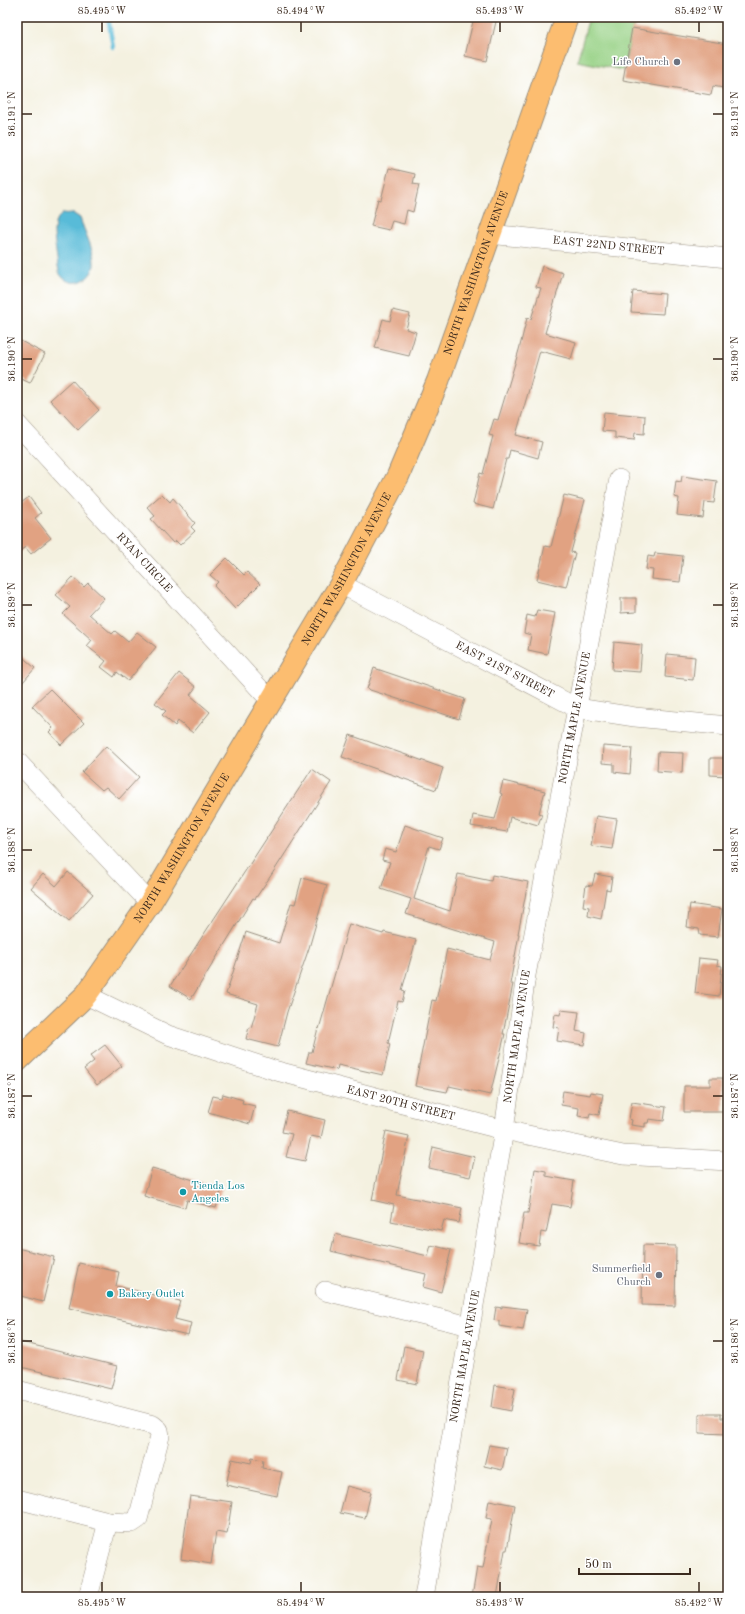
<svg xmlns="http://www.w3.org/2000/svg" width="745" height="1614" font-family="'Old Standard TT',serif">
<rect width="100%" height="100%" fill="#fff"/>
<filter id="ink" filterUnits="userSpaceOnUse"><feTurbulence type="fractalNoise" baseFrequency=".025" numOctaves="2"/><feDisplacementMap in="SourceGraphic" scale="8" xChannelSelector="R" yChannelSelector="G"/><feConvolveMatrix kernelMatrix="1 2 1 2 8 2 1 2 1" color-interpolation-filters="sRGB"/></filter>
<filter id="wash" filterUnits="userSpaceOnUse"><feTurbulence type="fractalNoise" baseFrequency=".012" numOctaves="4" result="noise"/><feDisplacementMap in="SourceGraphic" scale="16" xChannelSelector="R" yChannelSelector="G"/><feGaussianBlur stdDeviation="0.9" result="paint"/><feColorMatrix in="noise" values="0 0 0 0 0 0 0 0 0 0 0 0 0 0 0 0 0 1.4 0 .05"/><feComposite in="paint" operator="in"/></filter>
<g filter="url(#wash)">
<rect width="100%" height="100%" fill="#f4f1e0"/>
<path fill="#97d185" stroke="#697e52" d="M 589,17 L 636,17 L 623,70 L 577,61 Z"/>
<path fill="#59bbd8" stroke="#4a727b" d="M 63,213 L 74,214 L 80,218 C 84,231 95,251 94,265 C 92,281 70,290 60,274 C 58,271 54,238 54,232 C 54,228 55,224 56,220 Z"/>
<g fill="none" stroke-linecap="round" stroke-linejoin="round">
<path stroke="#59bbd8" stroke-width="4.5" d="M 108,17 L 113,47"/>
</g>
<g id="blocks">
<g fill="#e1a282">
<path d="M 474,17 L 497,17 L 487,61 L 465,56 Z"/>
<path d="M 632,28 L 728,44 L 728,89 L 713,86 L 711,95 L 623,80 Z"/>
<path d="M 389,168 L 415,174 L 413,184 L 419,185 L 413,212 L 407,210 L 404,224 L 392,221 L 389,230 L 371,226 L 378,199 L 381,200 Z"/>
<path d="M 542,266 L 563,273 L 545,333 L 576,342 L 571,359 L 540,351 L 516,435 L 542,442 L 538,458 L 510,450 L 508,459 L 506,459 L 493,509 L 473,504 L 480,473 L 483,474 L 493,436 L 489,435 L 494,419 L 498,420 L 519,350 L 527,318 L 531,319 L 541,288 L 536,287 Z"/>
<path d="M 633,291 L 665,294 L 663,314 L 631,312 Z"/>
<path d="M 393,310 L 410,314 L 406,329 L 416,332 L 409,356 L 375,348 L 383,319 L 390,321 Z"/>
<path d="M 17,339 L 45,354 L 30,383 L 17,377 Z"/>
<path d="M 72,380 L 99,410 L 78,430 L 50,400 Z"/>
<path d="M 604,412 L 645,416 L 644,434 L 635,433 L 634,440 L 615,438 L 615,432 L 602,431 Z"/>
<path d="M 682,476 L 717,481 L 714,503 L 705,502 L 703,518 L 677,515 L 679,498 L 674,497 L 676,481 L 681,482 Z"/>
<path d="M 162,494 L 170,502 L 173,498 L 195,523 L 191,527 L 195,531 L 180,545 L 176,541 L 173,543 L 151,519 L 155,516 L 147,507 Z"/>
<path d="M 564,495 L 585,500 L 571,552 L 575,553 L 566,587 L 537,580 L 545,546 L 551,547 Z"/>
<path d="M 29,497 L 41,513 L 35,518 L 51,538 L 31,554 L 25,547 L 17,554 L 17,506 Z"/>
<path d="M 655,553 L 683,556 L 680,582 L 652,579 L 653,570 L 646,569 L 648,556 L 654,557 Z"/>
<path d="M 227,558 L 244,575 L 247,572 L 260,584 L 235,609 L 214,586 L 218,582 L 210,575 Z"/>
<path d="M 73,577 L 84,587 L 88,583 L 104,598 L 89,614 L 112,634 L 115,631 L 128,642 L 137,632 L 156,647 L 128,681 L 117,672 L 114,677 L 101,667 L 106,661 L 87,646 L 92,640 L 63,614 L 70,607 L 56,595 Z"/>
<path d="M 621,598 L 636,598 L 636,612 L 621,613 Z"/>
<path d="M 537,610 L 555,613 L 547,654 L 528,650 L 531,635 L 524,633 L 527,615 L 535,617 Z"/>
<path d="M 614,642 L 642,645 L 640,672 L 612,670 Z"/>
<path d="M 17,652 L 35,668 L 17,689 Z"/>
<path d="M 667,654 L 695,657 L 693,680 L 665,677 Z"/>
<path d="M 374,668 L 465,699 L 459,719 L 367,689 Z"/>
<path d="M 179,673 L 196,687 L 190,695 L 210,712 L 193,733 L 178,721 L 175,726 L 162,715 L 166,711 L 155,703 Z"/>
<path d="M 50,689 L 84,723 L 61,745 L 49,732 L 53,728 L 32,706 Z"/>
<path d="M 350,735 L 443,768 L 436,790 L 342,757 Z"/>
<path d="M 106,746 L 139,777 L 119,799 L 106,787 L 102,790 L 82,772 Z"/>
<path d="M 603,746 L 632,748 L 630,774 L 614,772 L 614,764 L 602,763 Z"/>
<path d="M 658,752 L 683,753 L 682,773 L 657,771 Z"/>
<path d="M 710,758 L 728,758 L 728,776 L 710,775 Z"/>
<path d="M 312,769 L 331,782 L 272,874 L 255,899 L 253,898 L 191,999 L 170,986 Z"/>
<path d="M 503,781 L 545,791 L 539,813 L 542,814 L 538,825 L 510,817 L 507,832 L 471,826 L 473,815 L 495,819 L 502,794 L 500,793 Z"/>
<path d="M 596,816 L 617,819 L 612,849 L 591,846 Z"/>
<path d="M 405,825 L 443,838 L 439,849 L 429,846 L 414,899 L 450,911 L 458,874 L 491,881 L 492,875 L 528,882 L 518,934 L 519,934 L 510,984 L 513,984 L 503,1034 L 505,1034 L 490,1095 L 449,1086 L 447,1092 L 415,1086 L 432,1000 L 436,1001 L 447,949 L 490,960 L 495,942 L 406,914 L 411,899 L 381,889 L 390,862 L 382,860 L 385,849 L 396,852 Z"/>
<path d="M 68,872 L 93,894 L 69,921 L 31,888 L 43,874 L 56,886 Z"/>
<path d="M 595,874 L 612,877 L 610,890 L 606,889 L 601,919 L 588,916 L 589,907 L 583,906 L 586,885 L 592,886 Z"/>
<path d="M 302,878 L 327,885 L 309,948 L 287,1012 L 278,1047 L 246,1039 L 249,1027 L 251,1028 L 258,1004 L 226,994 L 246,932 L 279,943 L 291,903 L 295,904 Z"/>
<path d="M 690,904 L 722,909 L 718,937 L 700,935 L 699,929 L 687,927 Z"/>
<path d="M 349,924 L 383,934 L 384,932 L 416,940 L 402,990 L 405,991 L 402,1002 L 398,1001 L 388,1043 L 390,1044 L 383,1075 L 338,1065 L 337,1070 L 306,1063 L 309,1052 L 312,1052 L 318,1028 L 319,1029 Z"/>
<path d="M 699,958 L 718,960 L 717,965 L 722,966 L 719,996 L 695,993 Z"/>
<path d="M 561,1010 L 579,1012 L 576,1031 L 586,1033 L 584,1045 L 557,1041 L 559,1028 L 553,1027 L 555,1014 L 560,1015 Z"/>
<path d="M 105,1045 L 122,1066 L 97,1085 L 84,1069 L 94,1061 L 90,1056 Z"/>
<path d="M 710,1078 L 723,1078 L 723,1112 L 684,1112 L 684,1086 L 710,1086 Z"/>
<path d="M 563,1091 L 590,1095 L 591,1092 L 603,1094 L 599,1115 L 590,1113 L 589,1118 L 578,1116 L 579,1108 L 561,1105 Z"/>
<path d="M 223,1094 L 243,1100 L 242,1103 L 255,1106 L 250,1124 L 208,1112 L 213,1096 L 222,1098 Z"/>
<path d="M 632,1102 L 666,1107 L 664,1121 L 649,1119 L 648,1123 L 645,1123 L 645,1127 L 631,1125 L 632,1120 L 629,1119 Z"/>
<path d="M 287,1111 L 325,1120 L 321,1138 L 311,1136 L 305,1161 L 286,1157 L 292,1134 L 282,1132 Z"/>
<path d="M 386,1131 L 409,1136 L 397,1195 L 462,1208 L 459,1223 L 444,1220 L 441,1231 L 391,1221 L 394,1205 L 372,1200 Z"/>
<path d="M 433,1147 L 475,1157 L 470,1177 L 429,1168 Z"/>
<path d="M 152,1168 L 222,1188 L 216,1208 L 187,1200 L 185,1208 L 144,1196 Z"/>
<path d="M 535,1169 L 546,1171 L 546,1176 L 574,1181 L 570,1207 L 552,1204 L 546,1233 L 541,1232 L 539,1246 L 519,1243 L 524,1213 L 528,1213 Z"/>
<path d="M 335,1234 L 428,1256 L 431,1245 L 451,1250 L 441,1292 L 423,1287 L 426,1274 L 331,1251 Z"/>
<path d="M 643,1245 L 676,1246 L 675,1306 L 642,1305 Z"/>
<path d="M 17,1248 L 54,1257 L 43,1302 L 17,1295 Z"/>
<path d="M 79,1263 L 119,1272 L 116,1286 L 180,1301 L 175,1319 L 191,1323 L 188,1335 L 69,1308 Z"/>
<path d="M 502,1306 L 527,1309 L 523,1330 L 499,1326 L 499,1321 L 494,1320 L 496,1307 L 502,1308 Z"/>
<path d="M 17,1341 L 117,1366 L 111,1389 L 17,1366 Z"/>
<path d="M 404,1346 L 423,1350 L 417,1384 L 398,1380 Z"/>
<path d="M 495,1385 L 515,1389 L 511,1411 L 492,1407 Z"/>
<path d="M 699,1414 L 721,1414 L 721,1418 L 728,1418 L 728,1434 L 699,1433 Z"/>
<path d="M 489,1445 L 507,1448 L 502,1470 L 484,1466 Z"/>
<path d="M 252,1458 L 263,1460 L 262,1468 L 282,1472 L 277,1496 L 226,1485 L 232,1459 L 251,1463 Z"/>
<path d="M 347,1486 L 371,1492 L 365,1518 L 340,1513 Z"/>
<path d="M 190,1496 L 232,1502 L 227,1534 L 216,1532 L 211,1564 L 181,1559 Z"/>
<path d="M 489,1500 L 515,1505 L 507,1550 L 505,1550 L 497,1597 L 472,1597 L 477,1567 L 483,1568 L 492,1519 L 486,1518 Z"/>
</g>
</g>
</g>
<g filter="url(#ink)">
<use href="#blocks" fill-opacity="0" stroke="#988e7f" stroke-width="1"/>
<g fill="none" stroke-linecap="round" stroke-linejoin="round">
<g stroke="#988e7f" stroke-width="20">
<g id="minor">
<path id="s1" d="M 489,234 L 728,258"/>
<path id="s2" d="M 17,424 L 271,701"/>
<path id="s3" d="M 341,584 L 577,708 L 635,717 L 728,726"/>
<path d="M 17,761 L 150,903"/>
<path id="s4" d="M 86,995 L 168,1035 L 277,1071 L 387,1100 L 504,1130 L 623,1155 L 728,1161"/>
<path d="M 325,1291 L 470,1326"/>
<path d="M 17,1390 L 153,1425 L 159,1430 L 160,1436 L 138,1519 L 132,1523 L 108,1522 L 17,1499"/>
<path d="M 88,1597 L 108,1522"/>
<path id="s5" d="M 424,1597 L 504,1130 L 526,975 L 577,708 L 619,479"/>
</g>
</g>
<g stroke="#988e7f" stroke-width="24">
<g id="major">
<path id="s6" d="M 17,1061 L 86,995 L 150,903 L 341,584 L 398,476 L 438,381 L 567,17"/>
</g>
</g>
<use href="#minor" stroke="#fff" stroke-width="19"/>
<use href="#major" stroke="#fcbd6f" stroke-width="22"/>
</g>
</g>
<path fill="none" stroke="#3b2a1e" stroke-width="1.5" d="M 102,22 L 102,32M 301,22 L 301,32M 500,22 L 500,32M 699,22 L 699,32M 22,114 L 32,114M 713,114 L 723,114M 22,359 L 32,359M 713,359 L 723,359M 22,605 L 32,605M 713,605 L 723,605M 22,850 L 32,850M 713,850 L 723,850M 22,1096 L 32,1096M 713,1096 L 723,1096M 22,1341 L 32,1341M 713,1341 L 723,1341M 102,1582 L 102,1592M 301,1582 L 301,1592M 500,1582 L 500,1592M 699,1582 L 699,1592"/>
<g fill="#6b7280" stroke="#fff" stroke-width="1.5">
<circle cx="677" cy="62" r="4"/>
<circle cx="659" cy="1275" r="4"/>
</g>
<g fill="#0f9aa8" stroke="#fff" stroke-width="1.5">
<circle cx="183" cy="1192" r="4"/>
<circle cx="110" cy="1294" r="4"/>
</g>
<g text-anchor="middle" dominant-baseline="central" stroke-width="3" stroke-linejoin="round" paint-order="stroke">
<g font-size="11" fill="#5b616d" stroke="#fff" text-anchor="end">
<text x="669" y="62">Life Church</text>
<text x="651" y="1269">Summerfield<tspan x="651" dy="13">Church</tspan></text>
</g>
<g font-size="11" fill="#3b2a1e" stroke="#fff">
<text stroke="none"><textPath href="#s1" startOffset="120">EAST 22ND STREET</textPath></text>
<text stroke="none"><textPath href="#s6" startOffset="919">NORTH WASHINGTON AVENUE</textPath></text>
<text stroke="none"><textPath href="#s2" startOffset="188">RYAN CIRCLE</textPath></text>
<text stroke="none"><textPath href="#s6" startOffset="595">NORTH WASHINGTON AVENUE</textPath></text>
<text stroke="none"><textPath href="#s3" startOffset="185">EAST 21ST STREET</textPath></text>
<text stroke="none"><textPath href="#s5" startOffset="892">NORTH MAPLE AVENUE</textPath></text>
<text stroke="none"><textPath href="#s6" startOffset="271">NORTH WASHINGTON AVENUE</textPath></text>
<text stroke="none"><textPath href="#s5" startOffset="568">NORTH MAPLE AVENUE</textPath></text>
<text stroke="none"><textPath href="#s4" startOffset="334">EAST 20TH STREET</textPath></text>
<text stroke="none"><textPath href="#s5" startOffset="244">NORTH MAPLE AVENUE</textPath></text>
</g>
<g font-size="11" fill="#0d838f" stroke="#fff" text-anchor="start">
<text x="191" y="1186">Tienda Los<tspan x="191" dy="13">Angeles</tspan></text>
<text x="118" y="1294">Bakery Outlet</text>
</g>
</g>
<rect width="745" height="1614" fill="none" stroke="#fff" stroke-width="44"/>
<path d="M579 1568v6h111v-6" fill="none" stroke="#3b2a1e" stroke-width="2"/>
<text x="585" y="1568" font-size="12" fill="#3b2a1e" stroke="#ffffff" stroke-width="3" paint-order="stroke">50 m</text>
<rect x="22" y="22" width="701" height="1570" fill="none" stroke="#3b2a1e" stroke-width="1.5"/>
<g font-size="10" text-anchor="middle" fill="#3b2a1e">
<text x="102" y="14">85.495°W</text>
<text x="301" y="14">85.494°W</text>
<text x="500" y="14">85.493°W</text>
<text x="699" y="14">85.492°W</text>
<text transform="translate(11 114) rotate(-90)" y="4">36.191°N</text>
<text transform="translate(734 114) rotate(-90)" y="4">36.191°N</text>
<text transform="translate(11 359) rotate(-90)" y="4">36.190°N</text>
<text transform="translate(734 359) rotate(-90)" y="4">36.190°N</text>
<text transform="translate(11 605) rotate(-90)" y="4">36.189°N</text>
<text transform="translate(734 605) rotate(-90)" y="4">36.189°N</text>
<text transform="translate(11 850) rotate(-90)" y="4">36.188°N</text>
<text transform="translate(734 850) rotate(-90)" y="4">36.188°N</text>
<text transform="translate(11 1096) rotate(-90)" y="4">36.187°N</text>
<text transform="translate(734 1096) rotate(-90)" y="4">36.187°N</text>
<text transform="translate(11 1341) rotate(-90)" y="4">36.186°N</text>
<text transform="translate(734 1341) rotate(-90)" y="4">36.186°N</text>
<text x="102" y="1606">85.495°W</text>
<text x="301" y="1606">85.494°W</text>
<text x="500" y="1606">85.493°W</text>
<text x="699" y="1606">85.492°W</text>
</g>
</svg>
